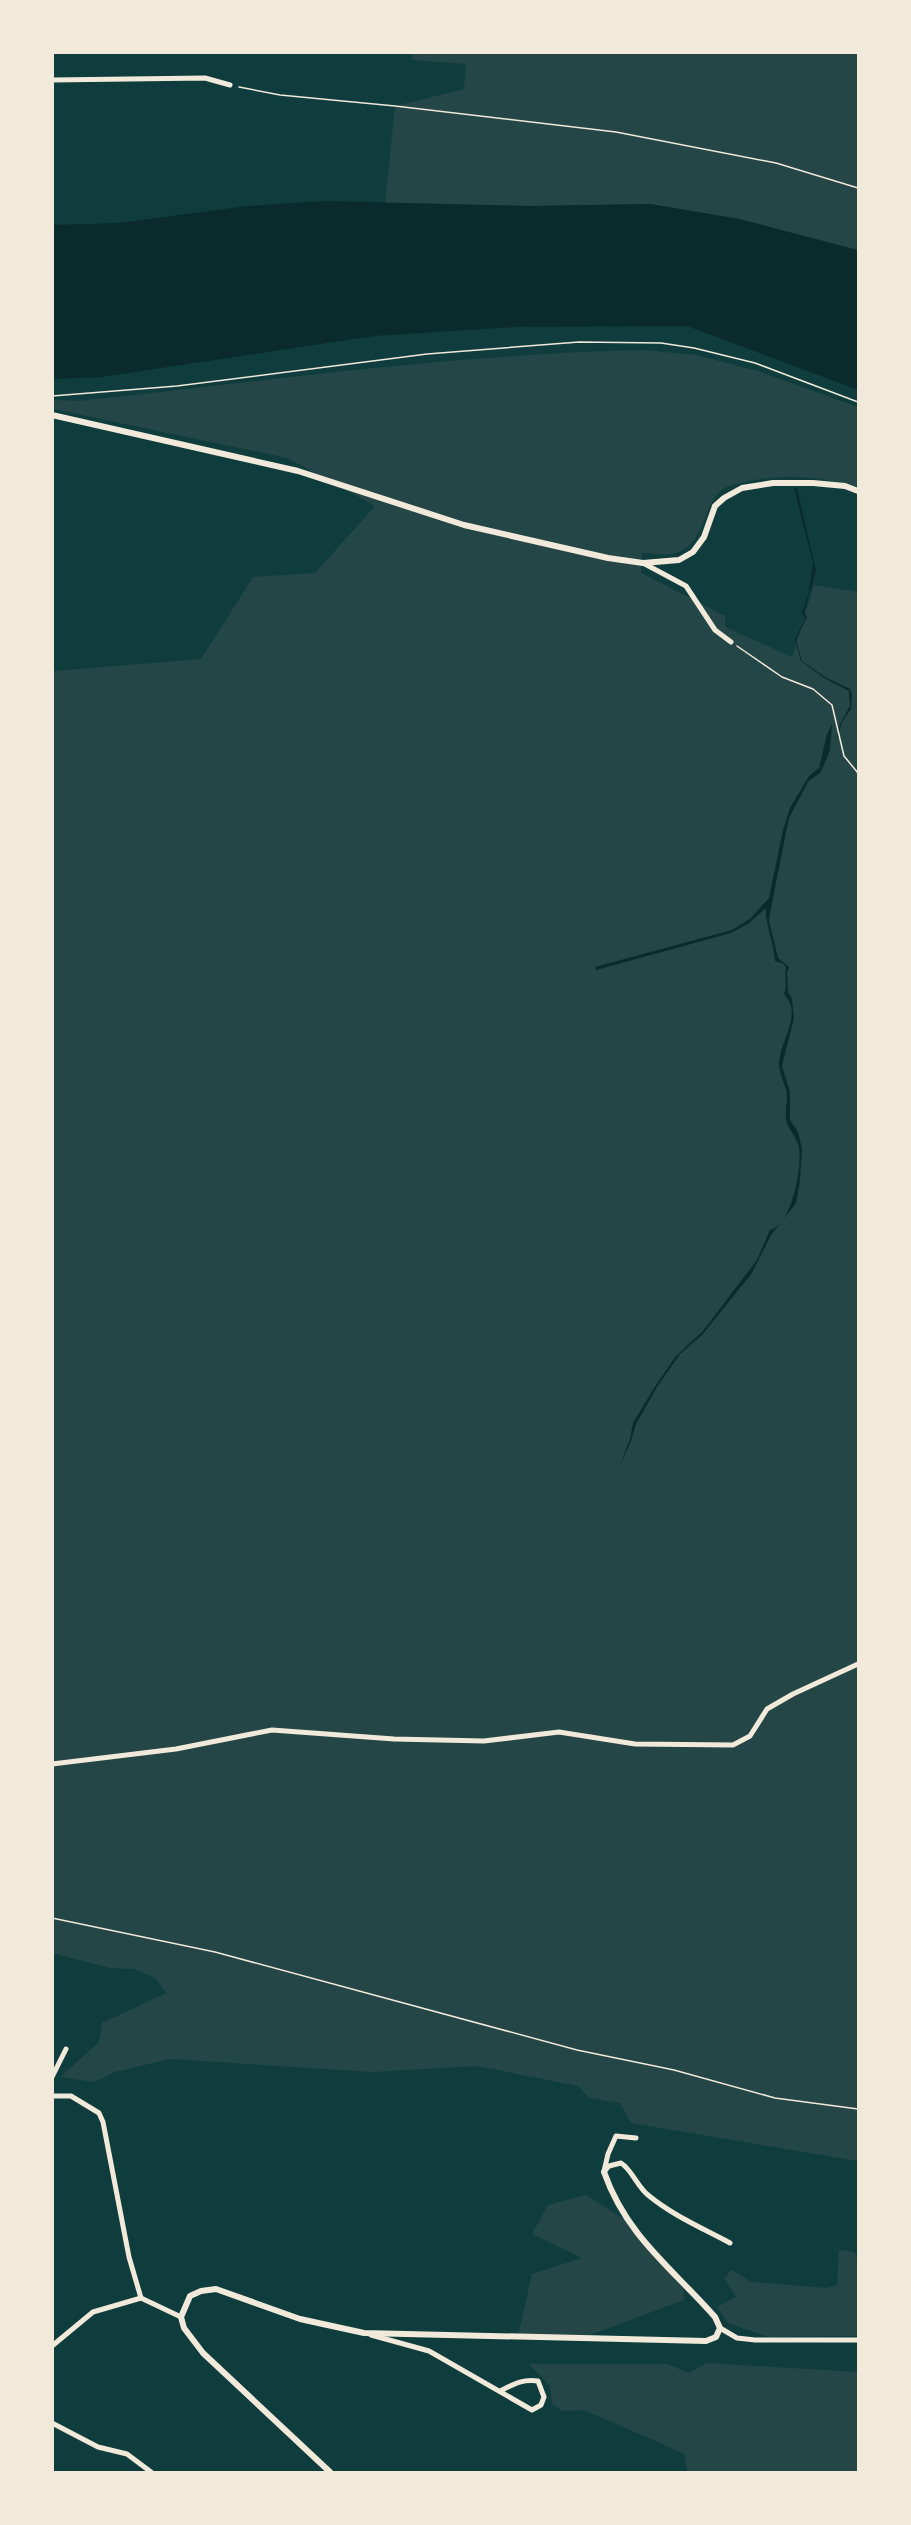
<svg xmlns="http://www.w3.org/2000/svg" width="911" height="2525" font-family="Karla,sans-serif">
<rect width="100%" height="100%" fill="#0f3d3e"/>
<g fill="#244646">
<path d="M 413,53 L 858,53 L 858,250 L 739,219 L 650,204 L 534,206 L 385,204 L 395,106 L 464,89 L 466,64 L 412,60 Z"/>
<path d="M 644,350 L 696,355 L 758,371 L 858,407 L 858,488 C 820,476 784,473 745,482 C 738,484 728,485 723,489 C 702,505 705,546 675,553 C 665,556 652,553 642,553 L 641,573 L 725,616 L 725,627 L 792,657 L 814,585 L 858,592 L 858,2161 L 631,2123 L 620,2103 L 589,2098 L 578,2086 L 477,2066 L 372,2072 L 170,2059 L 115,2072 L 94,2082 L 60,2077 L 99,2042 L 102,2023 L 166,1993 L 155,1978 L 134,1969 L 110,1968 L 53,1953 L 53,671 L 201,659 L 253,577 L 315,573 L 375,506 L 287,458 L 53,409 L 53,400 L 78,401 C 266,381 454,354 644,350 Z"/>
<path d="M 586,2195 L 627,2221 L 683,2282 L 684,2300 L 582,2338 L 518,2336 L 532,2274 L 582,2258 L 532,2234 L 548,2205 Z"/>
<path d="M 839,2250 L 855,2252 L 858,2264 L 858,2336 L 768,2337 L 728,2323 L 717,2307 L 736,2297 L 724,2278 L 732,2270 L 751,2282 L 827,2288 L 837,2285 Z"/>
<path d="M 707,2363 L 858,2372 L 858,2472 L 687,2472 L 685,2454 L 584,2410 L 563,2411 L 552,2404 L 550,2386 L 529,2364 L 667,2364 L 689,2373 Z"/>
</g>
<g fill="#0a2a2b">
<path d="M 324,201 L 534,206 L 650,204 L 739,219 L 857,250 L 858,390 L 687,326 L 514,327 L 374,336 L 102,377 L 53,379 L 53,225 L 118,223 L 248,206 Z"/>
<path d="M 794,488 L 797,488 L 798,493 L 816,571 L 804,613 L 807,617 L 796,640 L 802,661 L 825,677 L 850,689 L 852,694 L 851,709 L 842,722 L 836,743 L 840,724 L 850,706 L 849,691 L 824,678 L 801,661 L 795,640 L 805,618 L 802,613 L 809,592 L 813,563 Z"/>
<path d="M 832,724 L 830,750 L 821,772 L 808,782 L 789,818 L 770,913 L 769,921 L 778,958 L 789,967 L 787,973 L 788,992 L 792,999 L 794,1018 L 782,1066 L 790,1092 L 790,1120 L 798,1132 L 802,1149 L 800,1181 L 796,1203 L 771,1235 L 752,1273 L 702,1335 L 680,1354 L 657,1387 L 636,1424 L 631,1441 L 620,1465 L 630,1439 L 633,1423 L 654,1388 L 676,1356 L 703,1331 L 757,1260 L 770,1230 C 792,1225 802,1168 799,1148 C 797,1138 790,1131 787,1123 C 784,1113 787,1105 787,1095 C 786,1085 779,1075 779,1064 C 779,1041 804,1015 784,994 C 788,985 784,978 786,968 L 784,964 L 775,961 C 774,942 765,926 766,908 L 748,924 L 731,933 L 596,970 L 595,967 L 732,930 L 750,919 L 769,898 L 783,830 L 790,808 L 809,776 L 819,768 L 827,734 Z"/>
</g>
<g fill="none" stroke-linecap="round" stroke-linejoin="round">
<g stroke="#f1e9da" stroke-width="1.5">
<path d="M 239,87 L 280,95 L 395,106 L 616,132 L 776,163 L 858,188"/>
<path d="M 52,396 L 177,386 L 427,354 L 579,342 L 661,343 L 694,348 L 755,363 L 858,402"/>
<path d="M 737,646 L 782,677 L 813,689 L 832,705 L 844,756 L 858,773"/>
<path d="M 52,1918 L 215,1952 L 577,2050 L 674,2070 L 775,2098 L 858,2109"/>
</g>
<g stroke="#f1e9da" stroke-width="5">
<path d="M 52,80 L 205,78 L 230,85"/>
<path d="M 643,563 L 686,586 L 715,630 L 731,642"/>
<path d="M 52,1764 L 176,1749 L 272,1730 L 394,1739 L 484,1741 L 559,1732 L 635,1744 L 733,1745 L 750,1736 L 767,1709 L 793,1694 L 858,1664"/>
<path d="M 52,2077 L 66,2049"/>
<path d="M 52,2096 L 71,2096 L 99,2113 L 103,2122 L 129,2257 L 141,2298"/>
<path d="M 604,2171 L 608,2154 L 616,2136 L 636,2138"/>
<path d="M 604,2172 L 609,2166 L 621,2163 C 632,2170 637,2186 648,2195 C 672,2215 702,2228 730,2243"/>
<path d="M 720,2328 L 737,2338 L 755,2340 L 858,2340"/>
<path d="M 371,2335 L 429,2351 L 532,2410 L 541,2405 L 544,2397 L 538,2381 C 522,2379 514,2384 500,2391"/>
<path d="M 52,2346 L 93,2312 L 141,2298 L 181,2317"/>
<path d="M 52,2423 L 98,2447 L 127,2454 L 151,2472"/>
</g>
<g stroke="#f1e9da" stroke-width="6">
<path d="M 52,415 L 298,471 L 464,525 L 608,558 L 643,563 L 679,560 L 693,552 L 704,537 L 715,506 L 724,498 L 742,488 L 773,483 L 813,483 L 845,486 L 858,491"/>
<path d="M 330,2472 L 203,2353 L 184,2328 L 181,2317 L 190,2296 L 201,2291 L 216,2289 L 300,2319 L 364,2333 L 706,2341 L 716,2337 L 720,2328 L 715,2317 C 672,2268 627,2237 604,2172"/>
</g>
</g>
<rect width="911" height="2525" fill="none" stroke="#f1e9da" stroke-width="108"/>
</svg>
